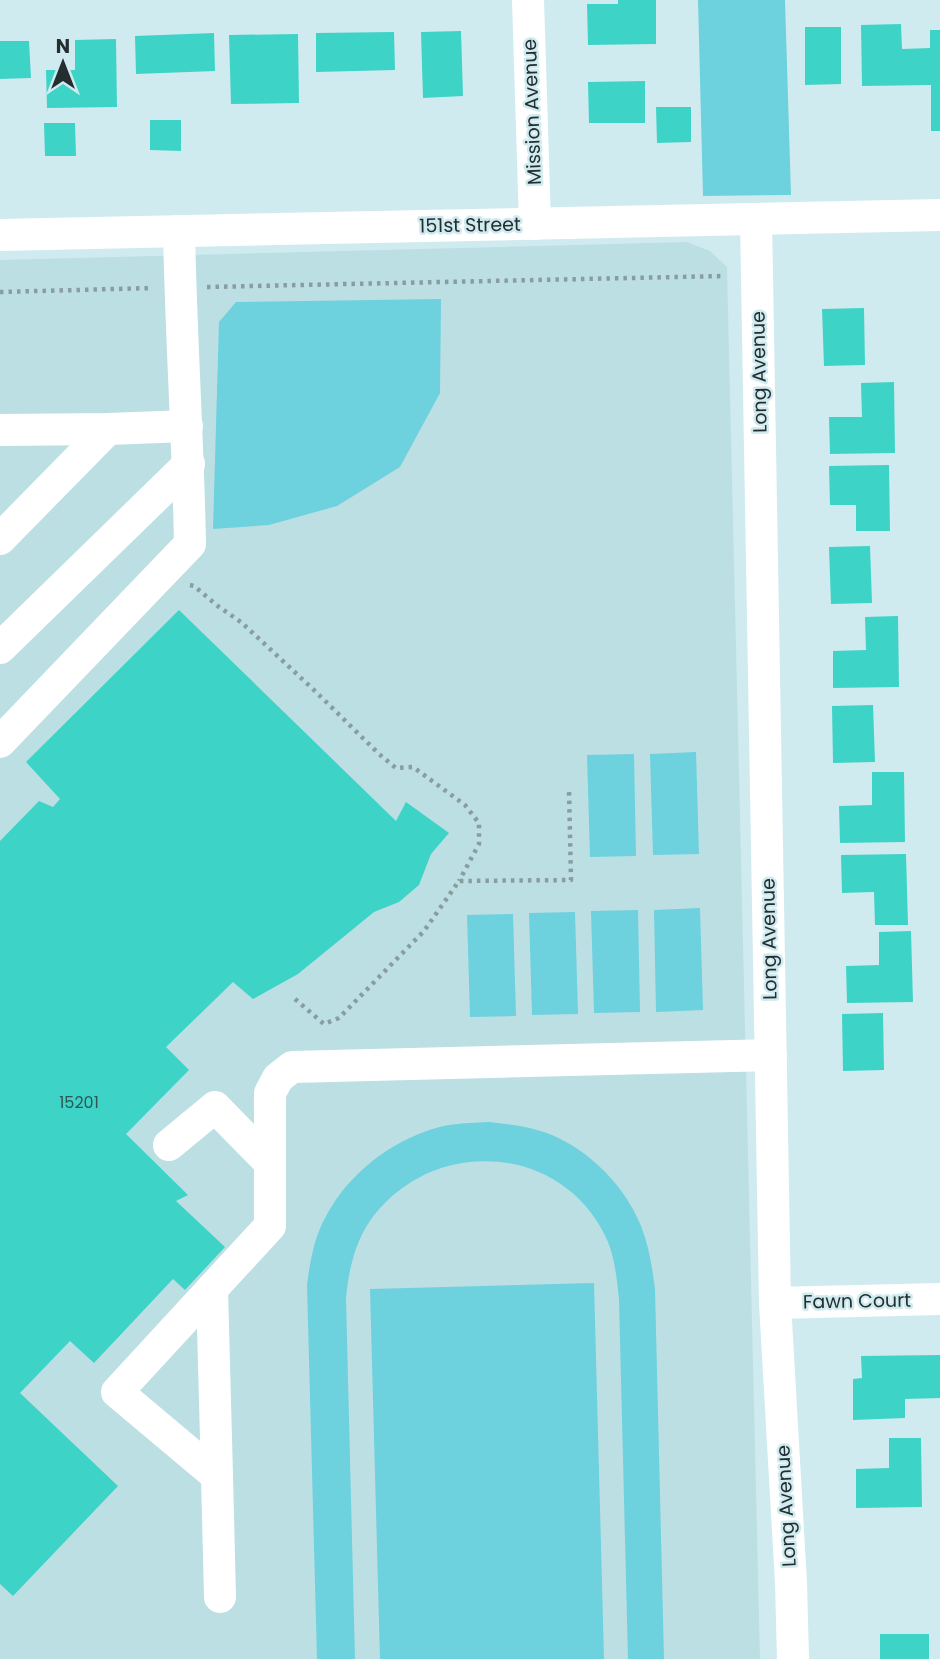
<svg xmlns="http://www.w3.org/2000/svg" width="940" height="1659" font-family="Poppins,sans-serif">
<rect width="100%" height="100%" fill="#d0ebef"/>
<path fill="#bcdfe4" d="M 687,242 L 710,251 L 727,267 L 760,1659 L 0,1659 L 0,260 Z"/>
<g fill="#6ed1de">
<path d="M 698,0 L 785,0 L 791,195 L 703,196 Z"/>
<path d="M 441,299 L 440,393 L 400,467 L 337,506 L 269,525 L 213,529 L 219,322 L 236,302 Z"/>
<path d="M 696,752 L 699,854 L 653,855 L 650,754 Z"/>
<path d="M 634,754 L 636,856 L 590,857 L 587,755 Z"/>
<path d="M 700,908 L 703,1010 L 656,1012 L 654,910 Z"/>
<path d="M 638,910 L 640,1012 L 594,1013 L 591,911 Z"/>
<path d="M 575,912 L 578,1014 L 532,1015 L 529,913 Z"/>
<path d="M 513,914 L 516,1016 L 470,1017 L 467,915 Z"/>
<path d="M 489,1122 C 506,1124 521,1125 537,1130 C 582,1142 624,1183 641,1226 C 649,1246 652,1267 655,1289 L 664,1659 L 628,1659 L 619,1299 C 617,1280 615,1260 608,1242 C 567,1146 439,1134 375,1214 C 356,1238 349,1267 346,1298 L 355,1659 L 317,1659 L 307,1285 C 310,1262 314,1238 325,1218 C 348,1174 389,1142 436,1128 C 453,1123 471,1123 489,1122 Z"/>
<path d="M 594,1283 L 604,1659 L 380,1659 L 370,1289 Z"/>
</g>
<g fill="#3ed3c7">
<path d="M 618,0 L 656,0 L 656,44 L 588,45 L 587,4 L 618,4 Z"/>
<path d="M 901,24 L 902,49 L 930,48 L 930,30 L 940,30 L 940,131 L 931,131 L 931,85 L 862,86 L 861,25 Z"/>
<path d="M 805,27 L 841,27 L 841,84 L 805,85 Z"/>
<path d="M 461,31 L 463,96 L 423,98 L 421,32 Z"/>
<path d="M 394,32 L 395,70 L 316,72 L 316,33 Z"/>
<path d="M 214,33 L 215,71 L 136,74 L 135,36 Z"/>
<path d="M 298,34 L 299,103 L 231,104 L 229,35 Z"/>
<path d="M 116,39 L 117,107 L 47,108 L 46,70 L 75,70 L 75,40 Z"/>
<path d="M 0,41 L 29,41 L 31,78 L 0,79 Z"/>
<path d="M 645,81 L 645,123 L 589,123 L 588,82 Z"/>
<path d="M 656,107 L 691,107 L 691,142 L 657,143 Z"/>
<path d="M 150,120 L 181,120 L 181,151 L 150,150 Z"/>
<path d="M 44,123 L 75,123 L 76,156 L 45,156 Z"/>
<path d="M 864,308 L 865,365 L 824,366 L 822,309 Z"/>
<path d="M 894,382 L 895,453 L 830,454 L 829,417 L 862,417 L 861,383 Z"/>
<path d="M 889,465 L 890,531 L 856,531 L 856,505 L 830,505 L 829,466 Z"/>
<path d="M 870,546 L 872,603 L 831,604 L 829,547 Z"/>
<path d="M 179,610 L 396,821 L 406,802 L 449,833 L 431,854 L 419,885 L 399,902 L 374,912 L 298,974 L 253,999 L 233,982 L 166,1047 L 189,1070 L 126,1134 L 188,1195 L 176,1201 L 225,1247 L 185,1290 L 173,1279 L 94,1363 L 70,1341 L 20,1393 L 118,1486 L 13,1596 L 0,1584 L 0,841 L 39,801 L 53,807 L 60,799 L 26,762 Z"/>
<path d="M 898,616 L 899,687 L 833,688 L 833,651 L 866,650 L 865,617 Z"/>
<path d="M 873,705 L 875,762 L 833,763 L 832,706 Z"/>
<path d="M 872,772 L 904,772 L 905,842 L 840,843 L 839,806 L 872,805 Z"/>
<path d="M 906,854 L 908,925 L 875,925 L 874,892 L 842,893 L 841,855 Z"/>
<path d="M 911,931 L 913,1002 L 847,1003 L 846,966 L 879,965 L 879,932 Z"/>
<path d="M 883,1013 L 884,1070 L 843,1071 L 842,1014 Z"/>
<path d="M 940,1355 L 940,1398 L 905,1399 L 905,1418 L 853,1420 L 853,1379 L 862,1378 L 861,1356 Z"/>
<path d="M 889,1438 L 921,1438 L 922,1507 L 856,1508 L 856,1469 L 889,1468 Z"/>
<rect x="880" y="1634" width="49" height="25"/>
</g>
<g fill="none" stroke-linecap="round" stroke-linejoin="round">
<g stroke="#899da0" stroke-width="4.5" stroke-dasharray="3.5 5" stroke-linecap="butt">
<path d="M 207,287 L 724,276"/>
<path d="M 0,292 L 153,288"/>
<path d="M 190,585 L 194,586 L 219,607 L 241,622 L 314,690 L 379,754 L 396,768 L 413,767 L 465,805 L 479,823 L 479,844 L 459,881"/>
<path d="M 295,999 L 324,1024 L 339,1018 L 424,931 L 459,881 L 571,880 L 569,790"/>
</g>
<g stroke="#fff" stroke-width="32">
<path d="M 528,0 L 535,224"/>
<path d="M 756,219 L 775,1303 L 791,1583 L 793,1659"/>
<path d="M 0,235 L 940,215"/>
<path d="M 0,430 L 108,429 L 187,426"/>
<path d="M 0,539 L 108,429"/>
<path d="M 0,648 L 189,464"/>
<path d="M 0,742 L 190,544 C 188,439 181,335 179,231"/>
<path d="M 169,1145 L 215,1107 L 270,1163"/>
<path d="M 212,1289 L 217,1476"/>
<path d="M 775,1303 L 940,1299"/>
<path d="M 220,1597 L 217,1476 L 117,1392 L 270,1226 L 270,1093 L 278,1078 L 292,1067 L 771,1055"/>
</g>
</g>
<g text-anchor="middle" dominant-baseline="central" stroke-width="5" stroke-linejoin="round" paint-order="stroke">
<g font-size="16" fill="#2a5756">
<text x="79" y="1102">15201</text>
</g>
<g font-size="19" fill="#242e30" stroke="#d0ebef">
<text transform="translate(532 112) rotate(-92)">Mission Avenue</text>
<text transform="translate(470 225) rotate(-1)">151st Street</text>
<text transform="translate(759 372) rotate(-91)">Long Avenue</text>
<text transform="translate(769 939) rotate(-91)">Long Avenue</text>
<text transform="translate(857 1301) rotate(-1)">Fawn Court</text>
<text transform="translate(786 1506) rotate(-93)">Long Avenue</text>
</g>
</g>
<g transform="translate(63 63)" stroke="#d0ebef" stroke-width="5" paint-order="stroke">
<path d="M0-5L12 26L0 18L-12 26Z" fill="#242e30"/>
<text y="-10" font-size="19" font-weight="bold" text-anchor="middle" fill="#242e30">N</text>
</g>
</svg>
